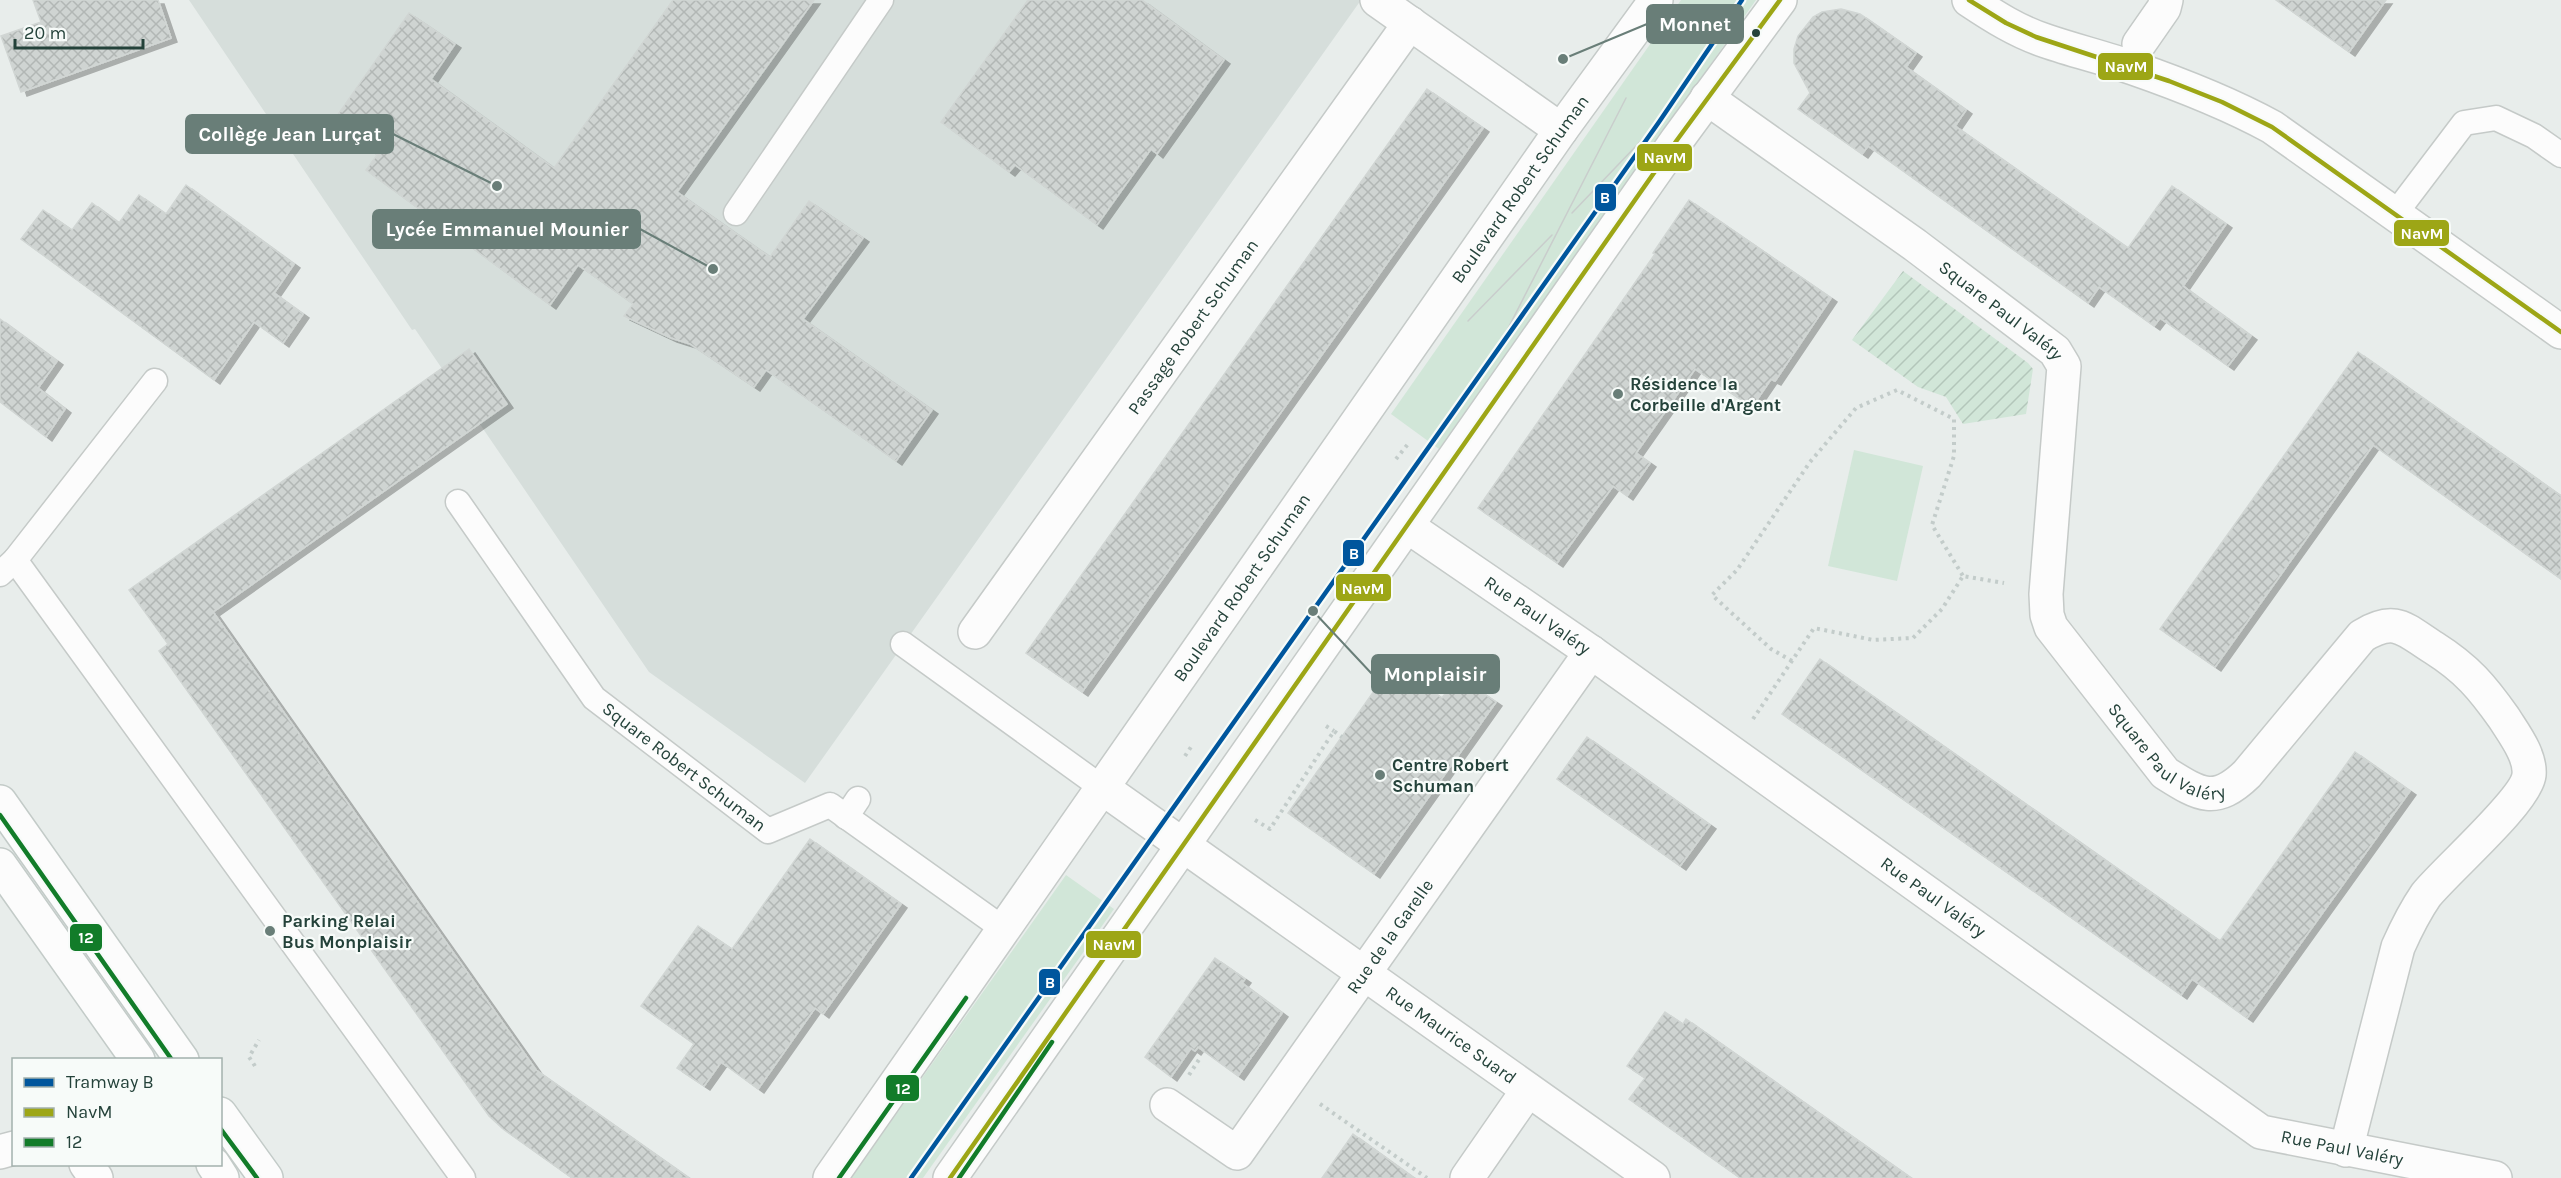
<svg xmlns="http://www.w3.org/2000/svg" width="2561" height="1178" font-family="Karla,sans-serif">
<defs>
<pattern id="garden-furrows" width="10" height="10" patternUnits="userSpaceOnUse" patternTransform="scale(1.5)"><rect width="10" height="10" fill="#d1e6d8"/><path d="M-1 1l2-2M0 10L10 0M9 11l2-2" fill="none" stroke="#b3c6ba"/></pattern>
<pattern id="building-cross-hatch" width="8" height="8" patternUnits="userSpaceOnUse" patternTransform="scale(1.5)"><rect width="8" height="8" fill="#cfd4d2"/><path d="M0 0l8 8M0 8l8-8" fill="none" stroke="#b2b7b5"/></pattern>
<filter id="shadow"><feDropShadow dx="6" dy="4" stdDeviation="0" flood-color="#0004"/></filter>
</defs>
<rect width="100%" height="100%" fill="#e8edeb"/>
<path fill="#d6dedb" d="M 189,0 L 1361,0 L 805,783 L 649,672 L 415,329 L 412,330 Z"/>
<g fill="#d1e6d8">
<path d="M 1681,0 L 1756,0 L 1439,449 L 1391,414 Z"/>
<path d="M 1854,450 L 1923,466 L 1897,581 L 1828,566 Z"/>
<path d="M 1066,875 L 1114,909 L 923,1178 L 851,1178 Z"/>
</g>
<path fill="url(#garden-furrows)" d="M 1903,271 L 2028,363 L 2033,369 L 2026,414 L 1963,424 L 1946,397 L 1918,387 L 1852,340 Z"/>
<g fill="url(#building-cross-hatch)" stroke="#d1d6d4" stroke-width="1.5" filter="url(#shadow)">
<path d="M 33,0 L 158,0 L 171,38 L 21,92 L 1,36 L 41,22 Z"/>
<path d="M 673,0 L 814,0 L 677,192 L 770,257 L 809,201 L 863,238 L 803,319 L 932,410 L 896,461 L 766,370 L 754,387 L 690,344 L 671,338 L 624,316 L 633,304 L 578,265 L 550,305 L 366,170 L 377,155 L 332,123 L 409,13 L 455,44 L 431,79 L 554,168 Z"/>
<path d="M 1028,0 L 1142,0 L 1224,60 L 1157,154 L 1151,149 L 1097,225 L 1015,165 L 1009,172 L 941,122 Z"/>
<path d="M 2276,0 L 2386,0 L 2349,52 Z"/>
<path d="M 1841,9 L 1860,14 L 1916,53 L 1906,67 L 1966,110 L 1955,126 L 2128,248 L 2172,186 L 2226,224 L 2183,286 L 2251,336 L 2228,366 L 2160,318 L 2154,326 L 2099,287 L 2088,303 L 1868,146 L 1862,154 L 1798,109 L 1810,93 L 1794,63 L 1794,49 L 1798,36 L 1813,17 L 1822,12 Z"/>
<path d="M 1427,89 L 1483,128 L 1082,692 L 1026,653 Z"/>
<path d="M 186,185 L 294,264 L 274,293 L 303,314 L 283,343 L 254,322 L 214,380 L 21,239 L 43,210 L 72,230 L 92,203 L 119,223 L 139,195 L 166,214 Z"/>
<path d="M 1689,200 L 1831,298 L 1775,381 L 1771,379 L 1752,407 L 1695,369 L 1636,453 L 1650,463 L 1627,496 L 1613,486 L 1557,563 L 1478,508 L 1655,254 L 1653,253 Z"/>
<path d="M 0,319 L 57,361 L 38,388 L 65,409 L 46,437 L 0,402 Z"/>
<path d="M 469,349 L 507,404 L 213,612 L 536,1070 L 689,1178 L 572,1178 L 503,1129 L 489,1116 L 159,651 L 168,644 L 129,590 Z"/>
<path d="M 2358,352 L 2561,496 L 2561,579 L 2373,445 L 2215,667 L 2160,629 Z"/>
<path d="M 1820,659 L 2220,941 L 2355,752 L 2410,791 L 2247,1018 L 2192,979 L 2181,995 L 1782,714 Z"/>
<path d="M 1393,664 L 1442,698 L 1458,676 L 1496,702 L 1374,874 L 1288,813 Z"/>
<path d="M 1587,737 L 1710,825 L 1680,866 L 1557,779 Z"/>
<path d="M 810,839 L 901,904 L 823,1014 L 815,1008 L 758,1089 L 721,1062 L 704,1086 L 677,1068 L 694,1044 L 641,1006 L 698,926 L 732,949 Z"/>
<path d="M 1215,958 L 1245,979 L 1242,983 L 1282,1013 L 1238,1076 L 1198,1047 L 1195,1051 L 1191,1048 L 1171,1077 L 1145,1057 Z"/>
<path d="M 1665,1012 L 1683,1024 L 1686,1019 L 1911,1178 L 1740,1178 L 1629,1099 L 1645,1078 L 1627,1066 Z"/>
<path d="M 1353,1134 L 1414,1178 L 1322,1178 Z"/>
</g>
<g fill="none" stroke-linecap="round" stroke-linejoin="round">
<g stroke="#c5cac8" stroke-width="27">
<g id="lane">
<path d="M 736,213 L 881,0"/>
<path d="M 2395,214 L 2464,123 L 2496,118 L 2534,136 L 2561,155"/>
<path id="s1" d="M 458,502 L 594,698 L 768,831 L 830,805 L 1005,930"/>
<path d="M 15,560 L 463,1178"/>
<path d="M 0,574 L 15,560 L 155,381"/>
<path d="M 903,644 L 1101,787"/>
<path d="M 846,817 L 858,799"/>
</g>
</g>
<g stroke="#c5cac8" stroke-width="36">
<g id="street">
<path d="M 1377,0 L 1561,130"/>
<path d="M 1969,0 C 1993,16 2018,32 2046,41 C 2075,51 2105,58 2133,68 C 2182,85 2228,103 2272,127 L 2561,332"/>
<path d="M 2139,44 L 2164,8 L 2166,0"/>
<path id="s2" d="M 1707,98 L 1915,245 L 2055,351 L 2064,366 L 2046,594 L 2047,615 L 2051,627 L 2165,773 C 2200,795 2215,805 2247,774 L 2362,636 C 2396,615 2405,630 2434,648 C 2467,669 2482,687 2504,718 C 2514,734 2531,756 2529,775 C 2526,801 2446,870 2426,895 C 2415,911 2406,929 2398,947 L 2346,1150"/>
<path id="s3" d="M 1407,526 L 1591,652 L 2261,1132 L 2495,1178"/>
<path id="s4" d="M 975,632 L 1410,23"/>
<path id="s5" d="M 1101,787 L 1653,1178"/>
<path id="s6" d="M 1167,1105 L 1237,1153 L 1591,652"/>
<path d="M 0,1152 L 14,1148"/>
<path d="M 86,1164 L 96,1178"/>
<path id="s7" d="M 830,1178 L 1561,130 L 1656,0"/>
<path d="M 950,1178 L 1677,140 L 1780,0"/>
<path d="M 1467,1178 L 1528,1090"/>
</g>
</g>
<g stroke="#c3cbc8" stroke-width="36">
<g id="secondary">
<path d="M 0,802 L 182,1060"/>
<path d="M 0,865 L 138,1060"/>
<path d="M 220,1114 L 266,1178"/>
<path d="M 213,1164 L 222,1178"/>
</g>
</g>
<g stroke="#c3ccca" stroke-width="4" stroke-dasharray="3 4.5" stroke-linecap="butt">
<path d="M 1396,459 L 1408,444"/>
<path d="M 1792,661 L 1771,649 L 1712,595 L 1737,570 L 1810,462 L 1856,408 L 1897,390 L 1954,419 L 1954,456 L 1932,525 L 1963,576"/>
<path d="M 1753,719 L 1814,628 L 1873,640 L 1913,638 L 1942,609 L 1963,576 L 2004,583"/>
<path d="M 1326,726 L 1334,731"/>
<path d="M 1185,756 L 1193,744"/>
<path d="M 1255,820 L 1270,829 L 1334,731 L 1342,737"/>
<path d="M 255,1066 L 249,1057 L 259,1040"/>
<path d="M 1189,1075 L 1200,1058"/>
<path d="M 1320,1104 L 1427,1178"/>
</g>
<use href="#lane" stroke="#fcfcfc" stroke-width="24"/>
<use href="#street" stroke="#fcfcfc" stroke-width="33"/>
<use href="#secondary" stroke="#fcfcfc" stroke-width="33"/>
<g stroke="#c9cdcc" stroke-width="1.5">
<path d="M 1572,213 L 1659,122"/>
<path d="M 1468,321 L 1552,235"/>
<path d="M 1500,344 L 1626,98"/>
</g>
<g stroke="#f7fbf9" stroke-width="9">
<g id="bus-1">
<path d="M 1969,0 L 2006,23 L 2036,37 L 2169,81 L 2222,102 L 2272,127 L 2561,332"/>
<path d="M 950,1178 L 1677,140 L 1780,0"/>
</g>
</g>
<g stroke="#f7fbf9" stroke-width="9">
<g id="bus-2">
<path d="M 0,815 L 172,1060"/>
<path d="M 220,1128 L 257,1178"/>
<path d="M 839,1178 L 966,998"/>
<path d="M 959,1178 L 1052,1042"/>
</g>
</g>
<use href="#bus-1" stroke="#9da616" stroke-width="4.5"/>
<use href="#bus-2" stroke="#127c29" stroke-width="4.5"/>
<g stroke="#f7fbf9" stroke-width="9">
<path id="tram-1" d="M 911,1178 L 1659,122 L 1742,0"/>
</g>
<use href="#tram-1" stroke="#00569d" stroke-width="4.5"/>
</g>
<circle fill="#24423a" stroke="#f7fbf9" stroke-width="2" cx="1756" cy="33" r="5"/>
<g fill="#697e78" stroke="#f7fbf9" stroke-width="2">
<circle cx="1618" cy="394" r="6"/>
<circle cx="1380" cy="775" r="6"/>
<circle cx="270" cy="931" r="6"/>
</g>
<g text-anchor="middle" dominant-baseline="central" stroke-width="4.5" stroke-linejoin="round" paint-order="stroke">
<g font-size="18" fill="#24423a" stroke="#f7fbf9">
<text stroke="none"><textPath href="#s7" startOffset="1206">Boulevard Robert Schuman</textPath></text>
<text stroke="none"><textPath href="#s2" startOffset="363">Square Paul Valéry</textPath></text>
<text stroke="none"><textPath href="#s4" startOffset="375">Passage Robert Schuman</textPath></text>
<text stroke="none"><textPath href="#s7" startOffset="720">Boulevard Robert Schuman</textPath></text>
<text stroke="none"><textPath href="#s3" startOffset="158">Rue Paul Valéry</textPath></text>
<text stroke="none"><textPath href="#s2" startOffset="885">Square Paul Valéry</textPath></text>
<text stroke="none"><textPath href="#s1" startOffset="352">Square Robert Schuman</textPath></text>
<text stroke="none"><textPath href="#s3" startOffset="644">Rue Paul Valéry</textPath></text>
<text stroke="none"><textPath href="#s6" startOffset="350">Rue de la Garelle</textPath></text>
<text stroke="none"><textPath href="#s5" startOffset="429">Rue Maurice Suard</textPath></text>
<text stroke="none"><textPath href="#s3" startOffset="1130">Rue Paul Valéry</textPath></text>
</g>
<g font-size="18" font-weight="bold" fill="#24423a" stroke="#f7fbf9" text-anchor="start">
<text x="1630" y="384">Résidence la<tspan x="1630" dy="21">Corbeille d'Argent</tspan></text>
<text x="1392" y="765">Centre Robert<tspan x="1392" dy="21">Schuman</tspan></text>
<text x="282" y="921">Parking Relai<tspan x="282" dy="21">Bus Monplaisir</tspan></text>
</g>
</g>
<path fill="none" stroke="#697e78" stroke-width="2" d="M1563 59L1647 24M497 186L393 134M713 269L640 229M1313 611L1372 674"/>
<g fill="#697e78" stroke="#f7fbf9" stroke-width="2">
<circle cx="1563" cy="59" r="6"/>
<circle cx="497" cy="186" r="6"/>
<circle cx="713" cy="269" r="6"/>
<circle cx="1313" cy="611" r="6"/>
</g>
<g fill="#697e78" stroke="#697e78" stroke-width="2">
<rect x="1647" y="5" width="96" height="38" rx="6"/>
<rect x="186" y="115" width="207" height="38" rx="6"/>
<rect x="373" y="210" width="267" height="38" rx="6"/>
<rect x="1372" y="655" width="127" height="38" rx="6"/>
</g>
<g font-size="20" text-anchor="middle" font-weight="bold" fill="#fff">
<text x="1695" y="31">Monnet</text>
<text x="290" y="141">Collège Jean Lurçat</text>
<text x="507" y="236">Lycée Emmanuel Mounier</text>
<text x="1435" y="681">Monplaisir</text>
</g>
<g stroke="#f7fbf9" stroke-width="2">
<rect x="2097" y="52" width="57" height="29" rx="6" fill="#9da616"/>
<rect x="1636" y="143" width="57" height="29" rx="6" fill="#9da616"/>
<rect x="1594" y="183" width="23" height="29" rx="6" fill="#00569d"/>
<rect x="2393" y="219" width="57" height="28" rx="6" fill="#9da616"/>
<rect x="1342" y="539" width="23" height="28" rx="6" fill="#00569d"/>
<rect x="1335" y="573" width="57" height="29" rx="6" fill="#9da616"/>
<rect x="69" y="923" width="34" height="29" rx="6" fill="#127c29"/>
<rect x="1085" y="930" width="57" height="29" rx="6" fill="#9da616"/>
<rect x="1038" y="968" width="23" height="28" rx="6" fill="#00569d"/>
<rect x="885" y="1074" width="35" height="28" rx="6" fill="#127c29"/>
</g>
<g font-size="16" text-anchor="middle" font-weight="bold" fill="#fff">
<text x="2126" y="72">NavM</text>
<text x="1665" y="163">NavM</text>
<text x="1605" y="203">B</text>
<text x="2422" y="239">NavM</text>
<text x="1354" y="559">B</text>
<text x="1363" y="594">NavM</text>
<text x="86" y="943">12</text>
<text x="1114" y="950">NavM</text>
<text x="1050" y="988">B</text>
<text x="903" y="1094">12</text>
</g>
<rect x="12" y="1058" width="210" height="108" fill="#f7fbf9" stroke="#a3b1ad" stroke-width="1.5"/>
<rect x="24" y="1078" width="30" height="9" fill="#00569d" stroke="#a3b1ad" stroke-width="1.5"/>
<text x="66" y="1088" font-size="18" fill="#24423a">Tramway B</text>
<rect x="24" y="1108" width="30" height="9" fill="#9da616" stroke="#a3b1ad" stroke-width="1.5"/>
<text x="66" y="1118" font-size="18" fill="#24423a">NavM</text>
<rect x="24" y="1138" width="30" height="9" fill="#127c29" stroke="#a3b1ad" stroke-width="1.5"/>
<text x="66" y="1148" font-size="18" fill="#24423a">12</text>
<path d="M15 39v9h128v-9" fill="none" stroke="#24423a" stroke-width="3"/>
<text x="24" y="39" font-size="18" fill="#24423a" stroke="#f7fbf9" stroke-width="4.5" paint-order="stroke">20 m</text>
</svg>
